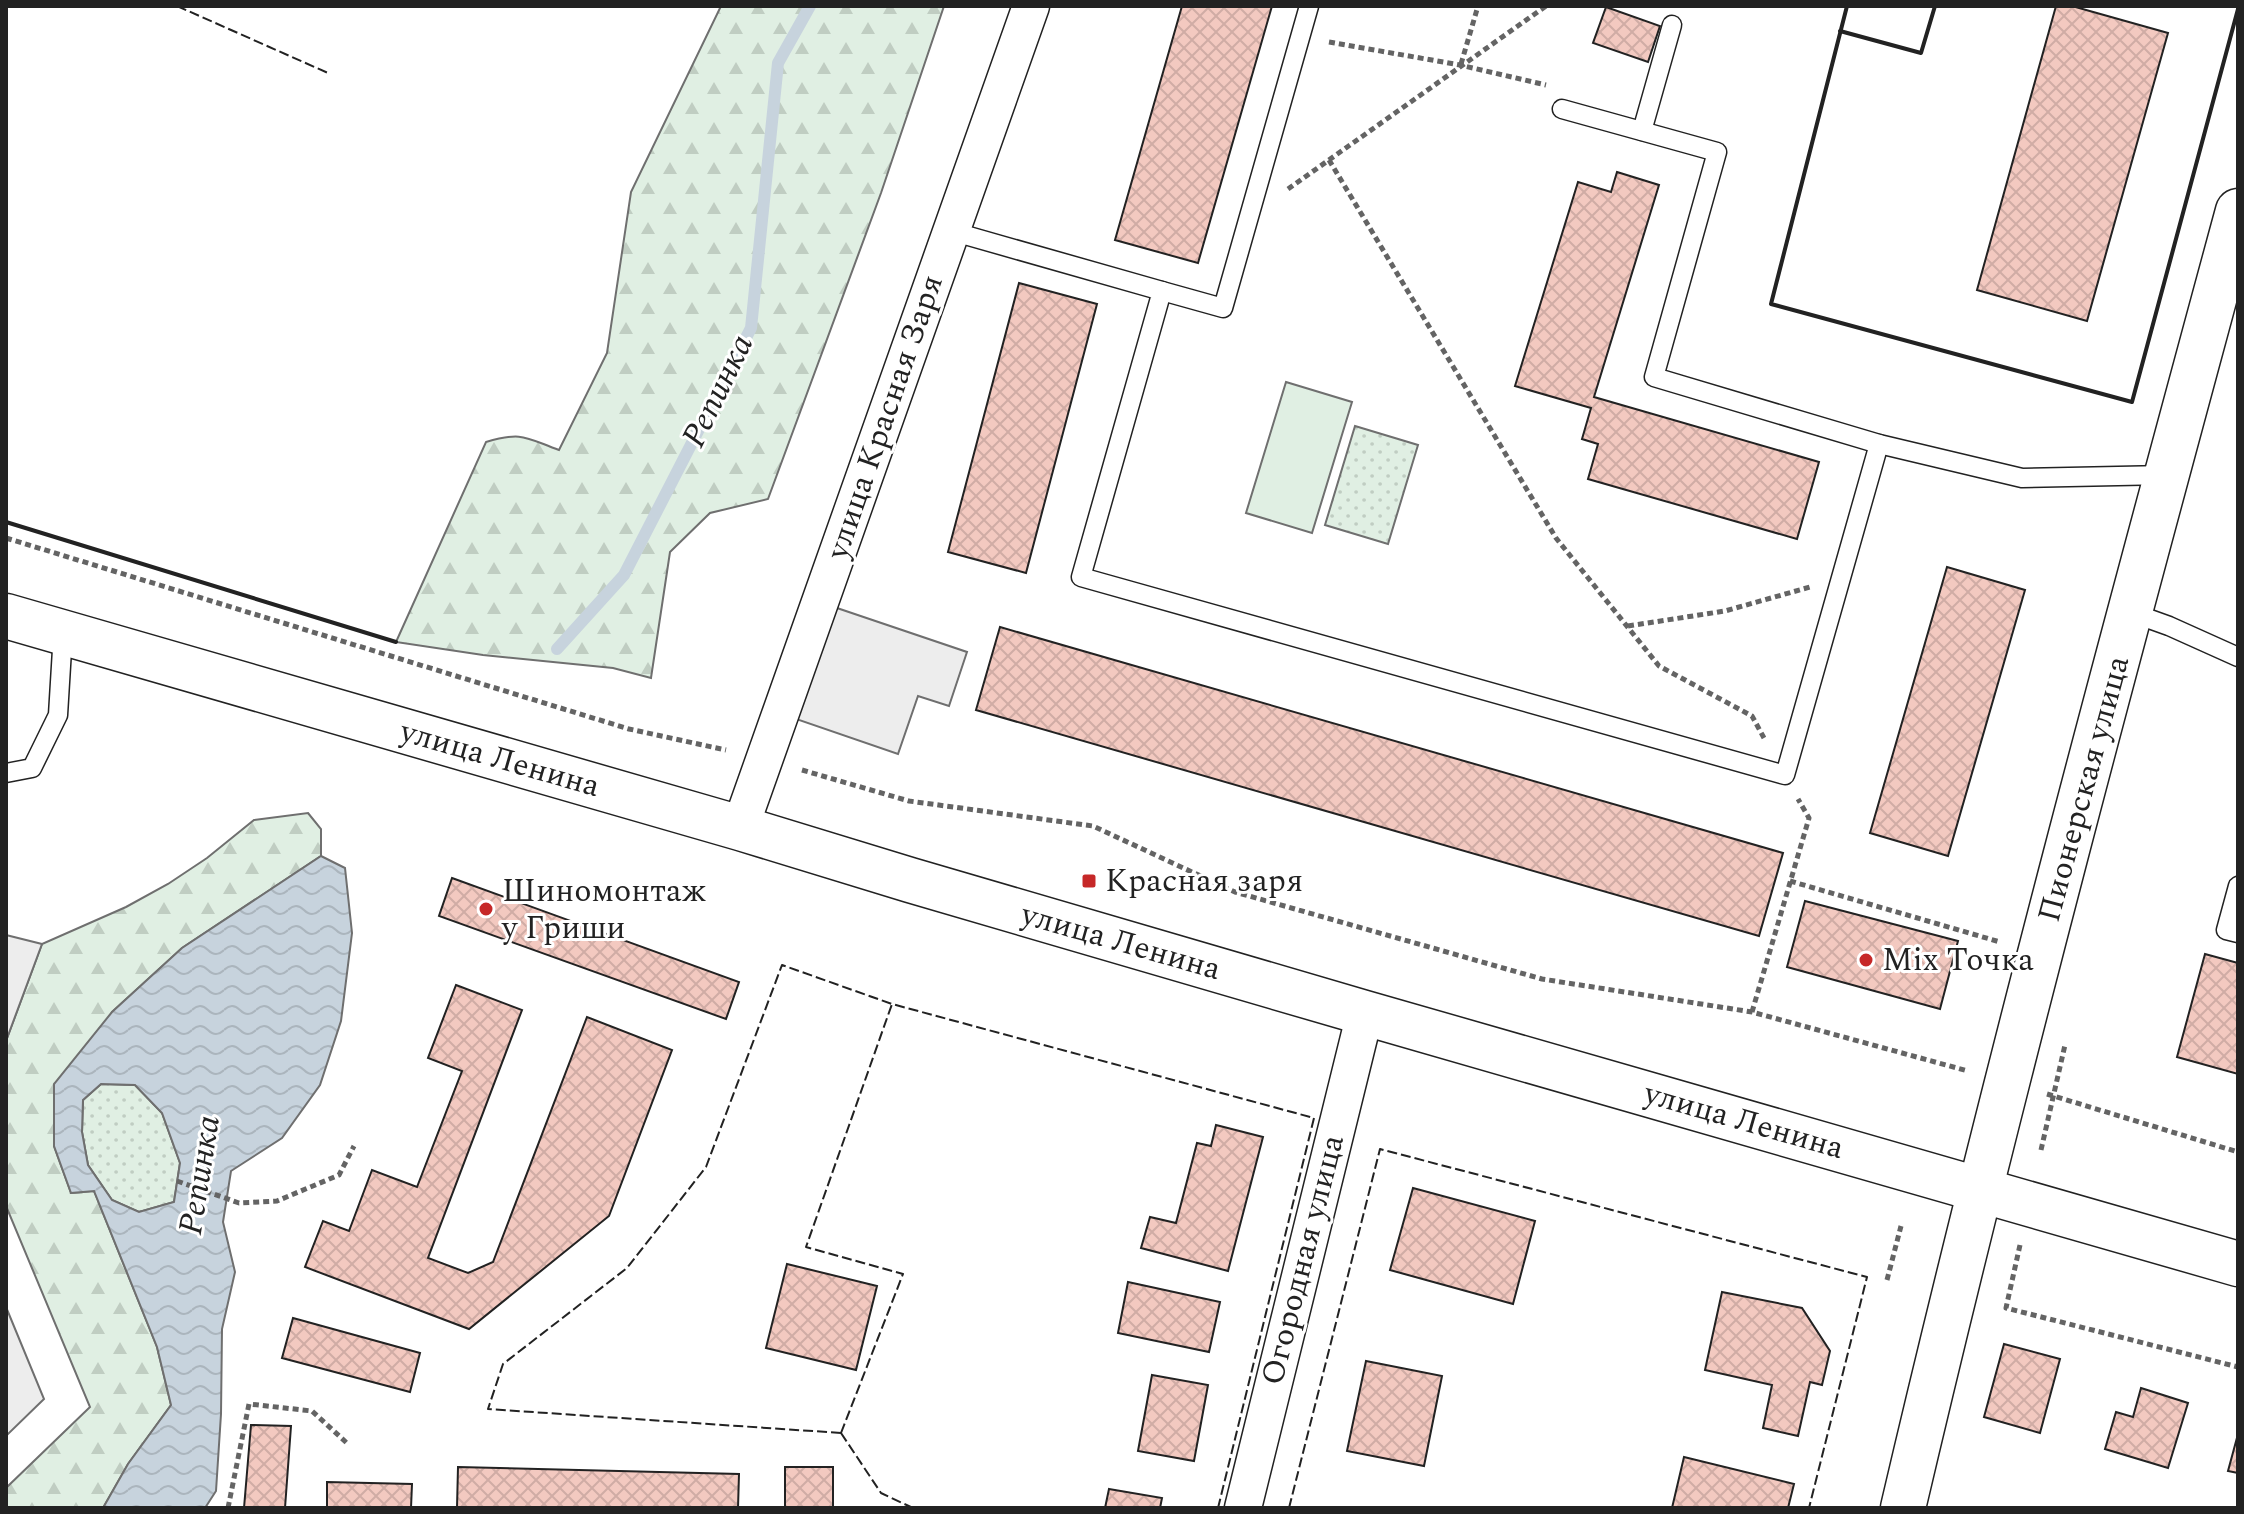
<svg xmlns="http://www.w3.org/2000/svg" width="2244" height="1514" font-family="Spectral,serif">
<defs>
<pattern id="forest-firs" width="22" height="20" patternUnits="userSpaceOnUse" patternTransform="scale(2)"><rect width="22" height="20" fill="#e0efe3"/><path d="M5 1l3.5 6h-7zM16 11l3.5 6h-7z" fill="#c0cdc2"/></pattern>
<pattern id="park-dots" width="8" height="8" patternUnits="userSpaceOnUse" patternTransform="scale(2)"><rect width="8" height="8" fill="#e0efe3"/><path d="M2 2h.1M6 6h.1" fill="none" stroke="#c0cdc2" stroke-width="1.8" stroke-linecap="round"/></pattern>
<pattern id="water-waves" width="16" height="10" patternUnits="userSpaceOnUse" patternTransform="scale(2)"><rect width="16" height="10" fill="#c7d3dd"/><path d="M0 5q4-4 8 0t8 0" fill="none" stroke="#abb5bd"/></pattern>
<pattern id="building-cross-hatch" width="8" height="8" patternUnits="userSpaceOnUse" patternTransform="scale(2)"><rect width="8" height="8" fill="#f3c9c0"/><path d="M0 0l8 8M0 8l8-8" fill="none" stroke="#d0aca5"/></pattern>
</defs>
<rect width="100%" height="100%" fill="#fff"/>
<path fill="#e0efe3" stroke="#6f6f6f" stroke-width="2" d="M 1286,382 L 1352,402 L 1312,533 L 1246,513 Z"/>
<g fill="url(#forest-firs)" stroke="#6f6f6f" stroke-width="2">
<path d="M 721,6 L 944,6 L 881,193 L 768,499 L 710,513 L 670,552 L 651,678 L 613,668 L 483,655 L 396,642 L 486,442 C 523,431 526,438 559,450 L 607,353 L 631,192 Z"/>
<path d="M 308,813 L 321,829 L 321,856 L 182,948 L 112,1012 L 54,1146 L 71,1193 L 94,1191 L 157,1347 L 171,1405 L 128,1464 L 103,1508 L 6,1508 L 6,1488 L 90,1407 L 6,1206 L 6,1041 L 42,944 L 126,907 L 168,884 L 207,858 L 254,820 Z"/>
</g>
<g fill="url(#park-dots)" stroke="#6f6f6f" stroke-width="2">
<path d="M 1355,426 L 1418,445 L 1388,544 L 1325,525 Z"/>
<path d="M 101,1084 L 135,1085 L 162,1113 L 180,1163 L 174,1202 L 139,1212 L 112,1200 L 88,1165 L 82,1132 L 83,1100 Z"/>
</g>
<g fill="#ededed" stroke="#6f6f6f" stroke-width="2">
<path d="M 834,607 L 967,652 L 949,706 L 918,696 L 898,754 L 796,719 Z"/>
<path d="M 6,935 L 42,944 L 6,1041 Z"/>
<path d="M 6,1307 L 44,1399 L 6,1436 Z"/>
</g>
<path fill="url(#water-waves)" stroke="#6f6f6f" stroke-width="2" fill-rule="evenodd" d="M 321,856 L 345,868 L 352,933 L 341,1021 L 320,1085 L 282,1138 L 231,1171 L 223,1222 L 235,1272 L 222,1329 L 221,1414 L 216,1491 L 205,1508 L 103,1508 L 128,1464 L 171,1405 L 157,1347 L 94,1191 L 71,1193 L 54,1146 L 54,1084 L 112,1012 L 182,948 ZM 101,1084 L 135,1085 L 162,1113 L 180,1163 L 174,1202 L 139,1212 L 112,1200 L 88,1165 L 82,1132 L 83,1100 Z"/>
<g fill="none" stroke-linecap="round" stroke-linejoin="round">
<path stroke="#c7d3dd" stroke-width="12" d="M 557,649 L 624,575 L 751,328 L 778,63 L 810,6"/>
</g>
<g fill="url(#building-cross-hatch)" stroke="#222" stroke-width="2">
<path d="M 1182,6 L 1272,6 L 1198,263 L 1115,240 Z"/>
<path d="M 2056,6 L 2072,6 L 2168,33 L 2087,321 L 1977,290 Z"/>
<path d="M 1606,7 L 1660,26 L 1648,62 L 1593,43 Z"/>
<path d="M 1617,172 L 1659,185 L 1594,397 L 1819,462 L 1797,539 L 1588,479 L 1598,444 L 1582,439 L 1591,408 L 1515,386 L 1578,182 L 1611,192 Z"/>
<path d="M 1019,283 L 1097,304 L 1026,573 L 948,552 Z"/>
<path d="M 1947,567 L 2025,590 L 1948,856 L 1870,833 Z"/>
<path d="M 1000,627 L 1783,853 L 1759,936 L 976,710 Z"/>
<path d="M 452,878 L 739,982 L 726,1019 L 439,916 Z"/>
<path d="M 1805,901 L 1958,941 L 1940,1009 L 1787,967 Z"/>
<path d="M 2205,954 L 2238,963 L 2238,1074 L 2177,1057 Z"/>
<path d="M 456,985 L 522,1010 L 428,1258 L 468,1273 L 493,1262 L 587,1017 L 672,1050 L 609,1216 L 469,1329 L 305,1267 L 323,1221 L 349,1231 L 372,1170 L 417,1187 L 462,1071 L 428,1058 Z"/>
<path d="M 1216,1125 L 1263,1137 L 1228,1271 L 1141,1248 L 1150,1217 L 1176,1223 L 1197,1143 L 1211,1146 Z"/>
<path d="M 1413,1188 L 1535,1221 L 1513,1304 L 1390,1270 Z"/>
<path d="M 787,1264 L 877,1286 L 856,1370 L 766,1348 Z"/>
<path d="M 1128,1282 L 1220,1302 L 1209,1352 L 1118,1333 Z"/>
<path d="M 1722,1292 L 1802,1308 L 1830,1351 L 1822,1385 L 1810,1382 L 1798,1436 L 1763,1428 L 1772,1385 L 1705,1370 Z"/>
<path d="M 293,1318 L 420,1353 L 410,1392 L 282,1358 Z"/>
<path d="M 2004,1344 L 2060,1359 L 2040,1433 L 1984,1417 Z"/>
<path d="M 1366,1361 L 1442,1376 L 1424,1466 L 1347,1451 Z"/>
<path d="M 1152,1375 L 1208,1385 L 1194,1461 L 1138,1451 Z"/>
<path d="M 2141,1388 L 2188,1403 L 2168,1468 L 2105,1449 L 2116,1412 L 2133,1417 Z"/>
<path d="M 251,1425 L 291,1426 L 285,1508 L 244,1508 Z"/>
<path d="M 2238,1434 L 2238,1473 L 2228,1471 Z"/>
<path d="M 1684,1457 L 1794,1484 L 1788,1508 L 1672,1508 Z"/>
<path d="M 458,1467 L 739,1474 L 738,1508 L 457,1508 Z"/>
<rect x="785" y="1467" width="48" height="41"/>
<path d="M 327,1482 L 412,1484 L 411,1508 L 327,1508 Z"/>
<path d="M 1109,1489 L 1162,1498 L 1160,1508 L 1105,1508 Z"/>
</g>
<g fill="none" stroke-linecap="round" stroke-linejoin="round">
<g stroke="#222" stroke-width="21">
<g id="service">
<path d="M 1562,109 L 1717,152 L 1654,377 L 1879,444 L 2022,478 L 2167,475"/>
<path d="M 1642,131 L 1672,25"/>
<path d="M 951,231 L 1162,291 L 1081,577 L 1785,775 L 1879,444"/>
<path d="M 1162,291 L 1223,308 L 1309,6"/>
<path d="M 2130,612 L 2169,626 L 2238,657"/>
<path d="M 6,773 L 32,768 L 58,715 L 63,633"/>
<path d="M 2238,886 L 2226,930 L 2238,933"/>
</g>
</g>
<g stroke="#222" stroke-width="39">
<g id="minor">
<path d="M 740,828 L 1031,6"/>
<path d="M 1243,1508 L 1365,1013"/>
</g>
</g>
<g stroke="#222" stroke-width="47">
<path id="tertiary" d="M 1903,1508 C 2005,1073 2121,642 2238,211"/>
</g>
<g stroke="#222" stroke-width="47">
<path id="primary" d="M 6,616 L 740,828 L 910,880 L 1365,1013 L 2238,1264"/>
</g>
<g stroke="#646464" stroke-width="5" stroke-dasharray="6 4" stroke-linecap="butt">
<path d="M 1329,42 L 1460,65 L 1546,85"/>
<path d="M 1461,64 L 1478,6"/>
<path d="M 1329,160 L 1556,538 L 1659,666 L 1752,716 L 1764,738"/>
<path d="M 1288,189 L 1546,6"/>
<path d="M 6,538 L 629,729 L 726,750"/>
<path d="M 1628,626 L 1725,611 L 1810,587"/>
<path d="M 802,770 L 909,801 L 1093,826 L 1235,892 L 1542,979 L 1752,1012 L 1968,1071"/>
<path d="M 1790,881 L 2000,942"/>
<path d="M 1752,1012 L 1809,818 L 1798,799"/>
<path d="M 2047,1094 L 2238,1152"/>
<path d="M 2041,1150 L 2065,1045"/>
<path d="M 177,1181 L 239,1203 L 277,1201 L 339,1175 L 354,1146"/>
<path d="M 2020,1245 L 2006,1308 L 2238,1367"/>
<path d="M 1887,1280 L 1901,1226"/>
<path d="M 228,1508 L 249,1404 L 312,1411 L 349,1445"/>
</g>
<use href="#service" stroke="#fff" stroke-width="18"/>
<use href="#minor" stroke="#fff" stroke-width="36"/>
<use href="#tertiary" stroke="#fff" stroke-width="44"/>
<use href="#primary" stroke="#fff" stroke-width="44"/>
<g stroke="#222" stroke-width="2" stroke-dasharray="10 4" stroke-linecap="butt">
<path d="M 177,6 L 328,73"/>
<path d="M 841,1433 L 488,1409 L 503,1364 L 627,1268 L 706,1167 L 782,965 L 892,1004 L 1314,1118 L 1218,1508"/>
<path d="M 841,1433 L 903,1274 L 806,1247 L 892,1004"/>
<path d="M 841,1433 L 881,1493 L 913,1508"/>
<path d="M 1289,1508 L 1380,1149 L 1867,1277 L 1809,1508"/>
</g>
<g stroke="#222" stroke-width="4">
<path d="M 1847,6 L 1771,304 L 2132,402 L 2238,9"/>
<path d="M 1840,31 L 1921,53 L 1935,6"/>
<path d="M 6,522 L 396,642"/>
</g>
</g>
<g fill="#c62828" stroke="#fff" stroke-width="3">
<rect x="1081" y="873" width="16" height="16" rx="4"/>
<circle cx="486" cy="909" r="8"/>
<circle cx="1866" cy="960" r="8"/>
</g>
<g text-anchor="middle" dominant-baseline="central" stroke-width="6" stroke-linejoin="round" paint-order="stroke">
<g font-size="32" fill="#222" stroke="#fff">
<text transform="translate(885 417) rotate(-71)">улица Красная Заря</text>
<text transform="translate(500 759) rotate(16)">улица Ленина</text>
<text transform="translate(2084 789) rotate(-75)">Пионерская улица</text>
<text transform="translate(1121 942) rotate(16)">улица Ленина</text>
<text transform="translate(1744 1121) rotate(16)">улица Ленина</text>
<text transform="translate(1303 1260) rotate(-76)">Огородная улица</text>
</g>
<g font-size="32" fill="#222" stroke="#fff" text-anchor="start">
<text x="1105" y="881">Красная заря</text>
<text x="502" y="891">Шиномонтаж<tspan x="502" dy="37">у Гриши</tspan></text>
<text x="1882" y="960">Mix Точка</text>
</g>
<g font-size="34" font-style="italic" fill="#222" stroke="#fff">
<text transform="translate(718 391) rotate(-64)">Репинка</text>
<text transform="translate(200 1175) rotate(-81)">Репинка</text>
</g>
</g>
<rect width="2244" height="1514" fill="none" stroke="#222222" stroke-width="16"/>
</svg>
